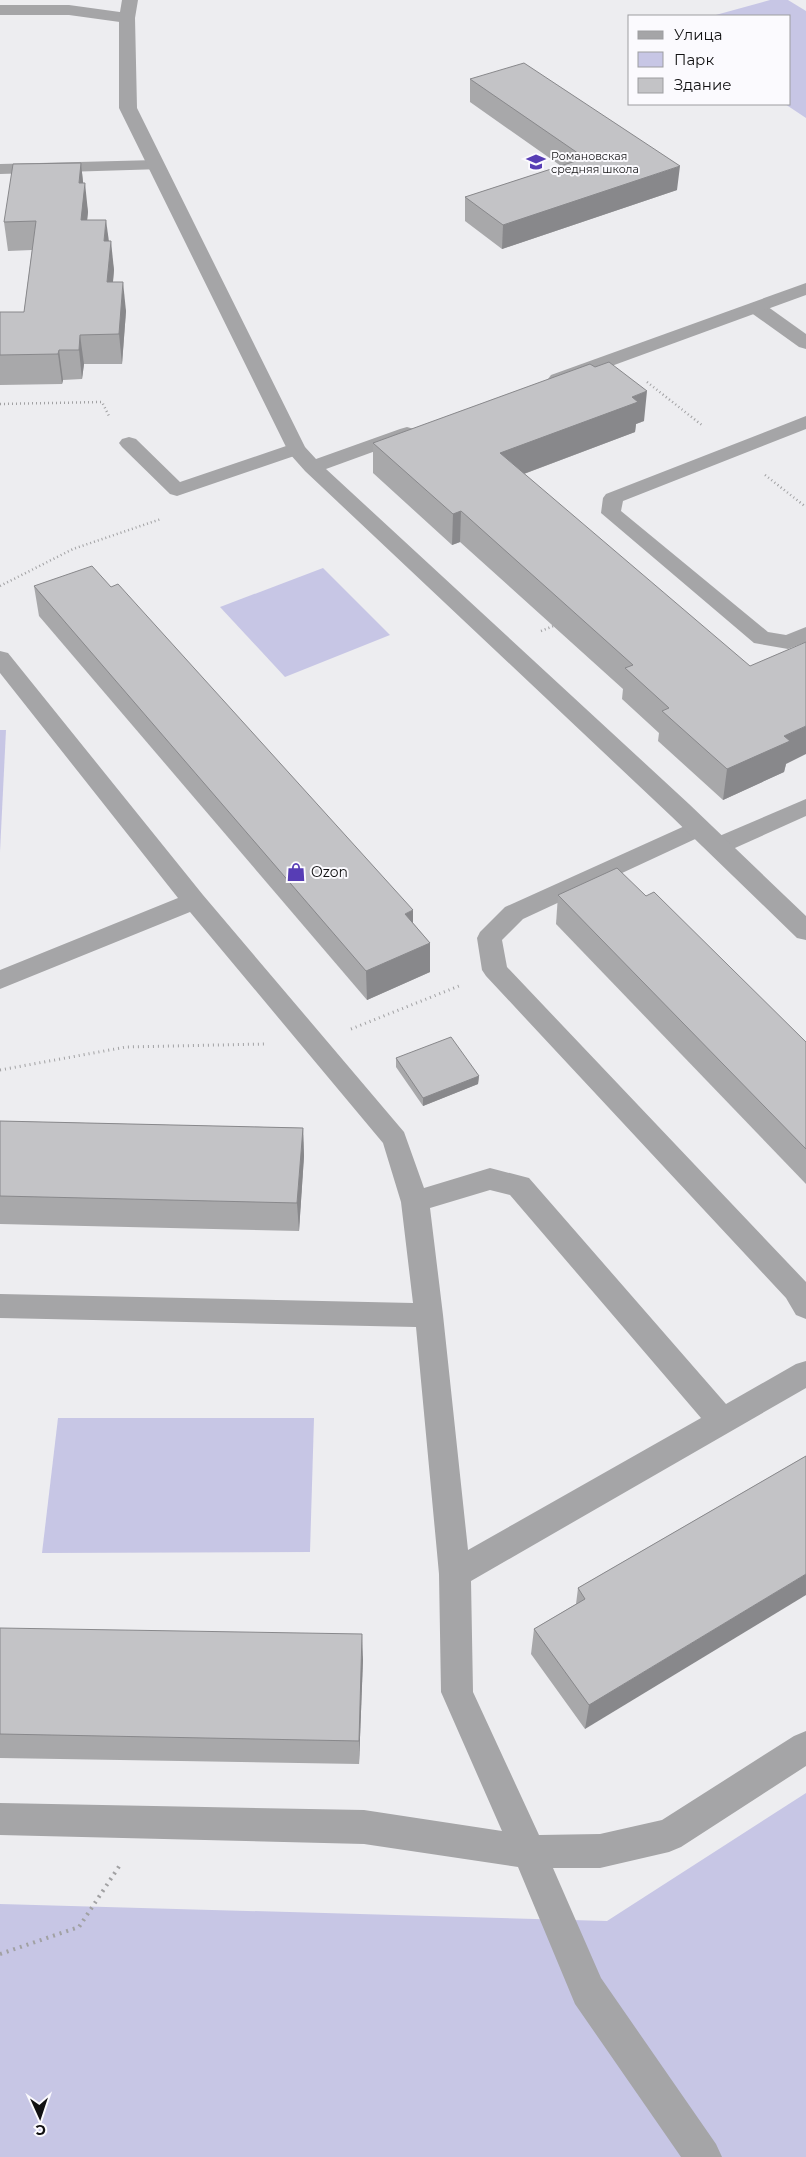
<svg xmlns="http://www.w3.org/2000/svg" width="806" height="2157" font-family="Montserrat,sans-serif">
<rect width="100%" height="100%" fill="#ededf0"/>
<g fill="#c7c6e5">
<path d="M 770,0 L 788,0 L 806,11 L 806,118 L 785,104 L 790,104 L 790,16 L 712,16 Z"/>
<path d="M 323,568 L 390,635 L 285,677 L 220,607 Z"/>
<path d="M 0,730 L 6,730 L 0,852 Z"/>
<path d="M 58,1418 L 314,1418 L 310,1552 L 42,1553 Z"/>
<path d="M 806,1793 L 806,2157 L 0,2157 L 0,1904 L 607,1921 Z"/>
</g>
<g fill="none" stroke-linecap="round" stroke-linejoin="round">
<g stroke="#a1a1a3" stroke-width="2.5" stroke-dasharray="1 3" stroke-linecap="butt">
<path d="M 647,382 L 703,426"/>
<path d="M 0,404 L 102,402 L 110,418"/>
<path d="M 765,475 L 806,507"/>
<path d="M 0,586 L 73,549 L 161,519"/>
<path d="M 541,631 L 556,625"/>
</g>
<g stroke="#a1a1a3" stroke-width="3" stroke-dasharray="1 4" stroke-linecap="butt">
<path d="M 351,1029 L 459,986"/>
<path d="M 0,1070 L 126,1047 L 265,1044"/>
</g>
<path stroke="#a1a1a3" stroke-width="4" stroke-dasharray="2 5" stroke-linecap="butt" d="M 0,1954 L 79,1927 L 120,1865"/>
<g fill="#a5a5a7" fill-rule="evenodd">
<path d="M 0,5 L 69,5 L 127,13 L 132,15 L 135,18 L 132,21 L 127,23 L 69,15 L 0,15 Z"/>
<path d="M 156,160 L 162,161 L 164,165 L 162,169 L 0,174 L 0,164 Z"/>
<path d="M 757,302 L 764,304 L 806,334 L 806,349 L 799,347 L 750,312 L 748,308 L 750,304 Z"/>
<path d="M 806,416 L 806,429 L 623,501 L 621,511 L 768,632 L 786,635 L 806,627 L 806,642 L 788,649 L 754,643 L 601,513 L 603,498 L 606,494 Z"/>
<path d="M 129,437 L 136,439 L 180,482 L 289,445 L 296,443 L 303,445 L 306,449 L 303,453 L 177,496 L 170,494 L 122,447 L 119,443 L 122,439 Z"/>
<path d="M 0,651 L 8,653 L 203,895 L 404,1132 L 424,1188 L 490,1168 L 529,1178 L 726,1404 L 796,1364 L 806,1361 L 806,1388 L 471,1581 L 473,1692 L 539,1835 L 600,1834 L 662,1820 L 794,1736 L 806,1731 L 806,1766 L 681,1847 L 669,1852 L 600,1868 L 553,1868 L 601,1978 L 716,2144 L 722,2157 L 681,2157 L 575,2004 L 518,1867 L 364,1844 L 0,1835 L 0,1803 L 364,1810 L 502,1831 L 441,1692 L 439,1574 L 416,1327 L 0,1318 L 0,1294 L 413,1303 L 401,1202 L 383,1143 L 190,912 L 0,989 L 0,970 L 178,898 L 0,673 ZM 490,1190 L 510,1195 L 701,1418 L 468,1550 L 443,1315 L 430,1208 Z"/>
<path d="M 806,799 L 806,816 L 726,852 L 718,854 L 710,852 L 706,846 L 710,840 Z"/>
<path d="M 698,820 L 706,822 L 710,828 L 706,834 L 523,919 L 502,940 L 507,967 L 806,1282 L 806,1319 L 796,1315 L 786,1298 L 486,976 L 482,970 L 477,938 L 480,932 L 505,907 Z"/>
</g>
<g fill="#a5a5a7" fill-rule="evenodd">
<path d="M 122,0 L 138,0 L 135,18 L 137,108 L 305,447 L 316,459 L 400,429 L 407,427 L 414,429 L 417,433 L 414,437 L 326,469 L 689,804 L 806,916 L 806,940 L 797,938 L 671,816 L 305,471 L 289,453 L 119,108 L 119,18 Z"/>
<path d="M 806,283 L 806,295 L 565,383 L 558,385 L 551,383 L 548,379 L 551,375 Z"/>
</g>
</g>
<g fill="#a8a8aa">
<path d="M 470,79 L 677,190 L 502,249 L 465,221 L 465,197 L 561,166 L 470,102 Z"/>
<path d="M 81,163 L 83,183 L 88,212 L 87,220 L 109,241 L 114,270 L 113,282 L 126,311 L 122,364 L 84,364 L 82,379 L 63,380 L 62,384 L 0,385 L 0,312 L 24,312 L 32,250 L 8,251 L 4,222 Z"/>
<path d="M 644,421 L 636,424 L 635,432 L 524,474 L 786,764 L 784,772 L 723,800 L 658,741 L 659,733 L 622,699 L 623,689 L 460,542 L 452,545 L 373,473 L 373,443 Z"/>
<path d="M 34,586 L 413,923 L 430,943 L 430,972 L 367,1000 L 39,616 Z"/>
<path d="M 558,895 L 646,896 L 806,1042 L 806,1184 L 556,924 Z"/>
<path d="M 396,1058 L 479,1076 L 478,1084 L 423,1106 L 396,1067 Z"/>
<path d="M 0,1121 L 303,1128 L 304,1156 L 299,1231 L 0,1224 Z"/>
<path d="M 806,1456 L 585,1729 L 531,1654 L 534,1629 L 576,1604 L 578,1588 Z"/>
<path d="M 0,1628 L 363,1659 L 359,1764 L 0,1758 Z"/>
</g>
<g fill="#88888b">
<path d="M 81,163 L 84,191 L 85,183 L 88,212 L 84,249 L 81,220 L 79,183 Z"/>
<path d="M 680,166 L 677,190 L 502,249 L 503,225 Z"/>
<path d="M 106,220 L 110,249 L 104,241 Z"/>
<path d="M 111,241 L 114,270 L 110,312 L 107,282 Z"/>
<path d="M 123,282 L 126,311 L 122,364 L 119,334 Z"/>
<path d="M 80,335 L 84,364 L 82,379 L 79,350 Z"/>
<path d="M 59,350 L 63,380 L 62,384 L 58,354 Z"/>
<path d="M 647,391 L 644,421 L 636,424 L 635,432 L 499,483 L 500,453 L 632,397 Z"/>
<path d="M 461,511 L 460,542 L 452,545 L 453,514 Z"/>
<path d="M 806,726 L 806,754 L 786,764 L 784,772 L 723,800 L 727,769 L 784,736 Z"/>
<path d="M 413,910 L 413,939 L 405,914 Z"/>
<path d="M 430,943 L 430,972 L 367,1000 L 366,971 Z"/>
<path d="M 479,1076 L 478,1084 L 423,1106 L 423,1098 Z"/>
<path d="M 303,1128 L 304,1156 L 299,1231 L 297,1203 Z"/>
<path d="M 806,1574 L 806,1595 L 585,1729 L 589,1705 Z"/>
<path d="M 362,1634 L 363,1659 L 359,1764 L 359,1741 Z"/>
</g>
<g fill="#c3c3c6" stroke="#88888b">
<path d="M 524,63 L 680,166 L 503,225 L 465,197 L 585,158 L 470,79 Z"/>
<path d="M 81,163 L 79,183 L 85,183 L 81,220 L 106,220 L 104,241 L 111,241 L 107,282 L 123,282 L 119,334 L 80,335 L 79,350 L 59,350 L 58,354 L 0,355 L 0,312 L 24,312 L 36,221 L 4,222 L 13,164 Z"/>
<path d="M 609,362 L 647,391 L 632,397 L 638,402 L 500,453 L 750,666 L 806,642 L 806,726 L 784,736 L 790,741 L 727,769 L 662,711 L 669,708 L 625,668 L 633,665 L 461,511 L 453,514 L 373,443 L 590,364 L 595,367 Z"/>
<path d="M 92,566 L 111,587 L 118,584 L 413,910 L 405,914 L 430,943 L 366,971 L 34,586 Z"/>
<path d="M 617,868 L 646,896 L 654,892 L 806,1042 L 806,1149 L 558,895 Z"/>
<path d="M 451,1037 L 479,1076 L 423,1098 L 396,1058 Z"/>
<path d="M 0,1121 L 303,1128 L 297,1203 L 0,1196 Z"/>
<path d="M 806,1456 L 806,1574 L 589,1705 L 534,1629 L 585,1599 L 578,1588 Z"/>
<path d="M 0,1628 L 362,1634 L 359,1741 L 0,1734 Z"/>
</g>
<defs>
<g id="school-bare" transform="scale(1.5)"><path d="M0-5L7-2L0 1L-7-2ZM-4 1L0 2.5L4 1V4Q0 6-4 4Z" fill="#573db5" stroke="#fbfafe" stroke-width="2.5" paint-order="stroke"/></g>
<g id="shop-bare" transform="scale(1.5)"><path d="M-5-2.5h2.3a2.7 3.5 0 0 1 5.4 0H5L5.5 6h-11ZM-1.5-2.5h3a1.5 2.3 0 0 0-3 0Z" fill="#573db5" stroke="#fbfafe" stroke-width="2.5" paint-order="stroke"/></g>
</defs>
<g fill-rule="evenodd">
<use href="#school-bare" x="536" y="162"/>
<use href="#shop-bare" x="296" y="872"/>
</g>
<g text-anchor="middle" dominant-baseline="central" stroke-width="4" stroke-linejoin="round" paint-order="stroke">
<g font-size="11" fill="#111112" stroke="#fbfafe" text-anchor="start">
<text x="551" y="156">Романовская<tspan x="551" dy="13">средняя школа</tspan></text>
</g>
<g font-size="14" fill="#111112" stroke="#fbfafe" text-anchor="start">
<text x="311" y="872">Ozon</text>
</g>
</g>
<rect x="628" y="15" width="162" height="90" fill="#fbfafe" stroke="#9d9da0"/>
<rect x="638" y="31" width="25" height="8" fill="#a5a5a7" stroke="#9d9da0"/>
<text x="674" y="40" font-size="15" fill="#111112">Улица</text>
<rect x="638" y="52" width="25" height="15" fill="#c7c6e5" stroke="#9d9da0"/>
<text x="674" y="65" font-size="15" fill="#111112">Парк</text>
<rect x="638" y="78" width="25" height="15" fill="#c3c3c6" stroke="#9d9da0"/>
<text x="674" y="90" font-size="15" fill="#111112">Здание</text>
<g transform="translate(40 2117) rotate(177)" stroke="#fbfafe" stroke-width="4" paint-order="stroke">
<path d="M0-4L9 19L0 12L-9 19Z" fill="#111112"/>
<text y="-8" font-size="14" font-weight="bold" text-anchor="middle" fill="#111112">С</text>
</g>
</svg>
